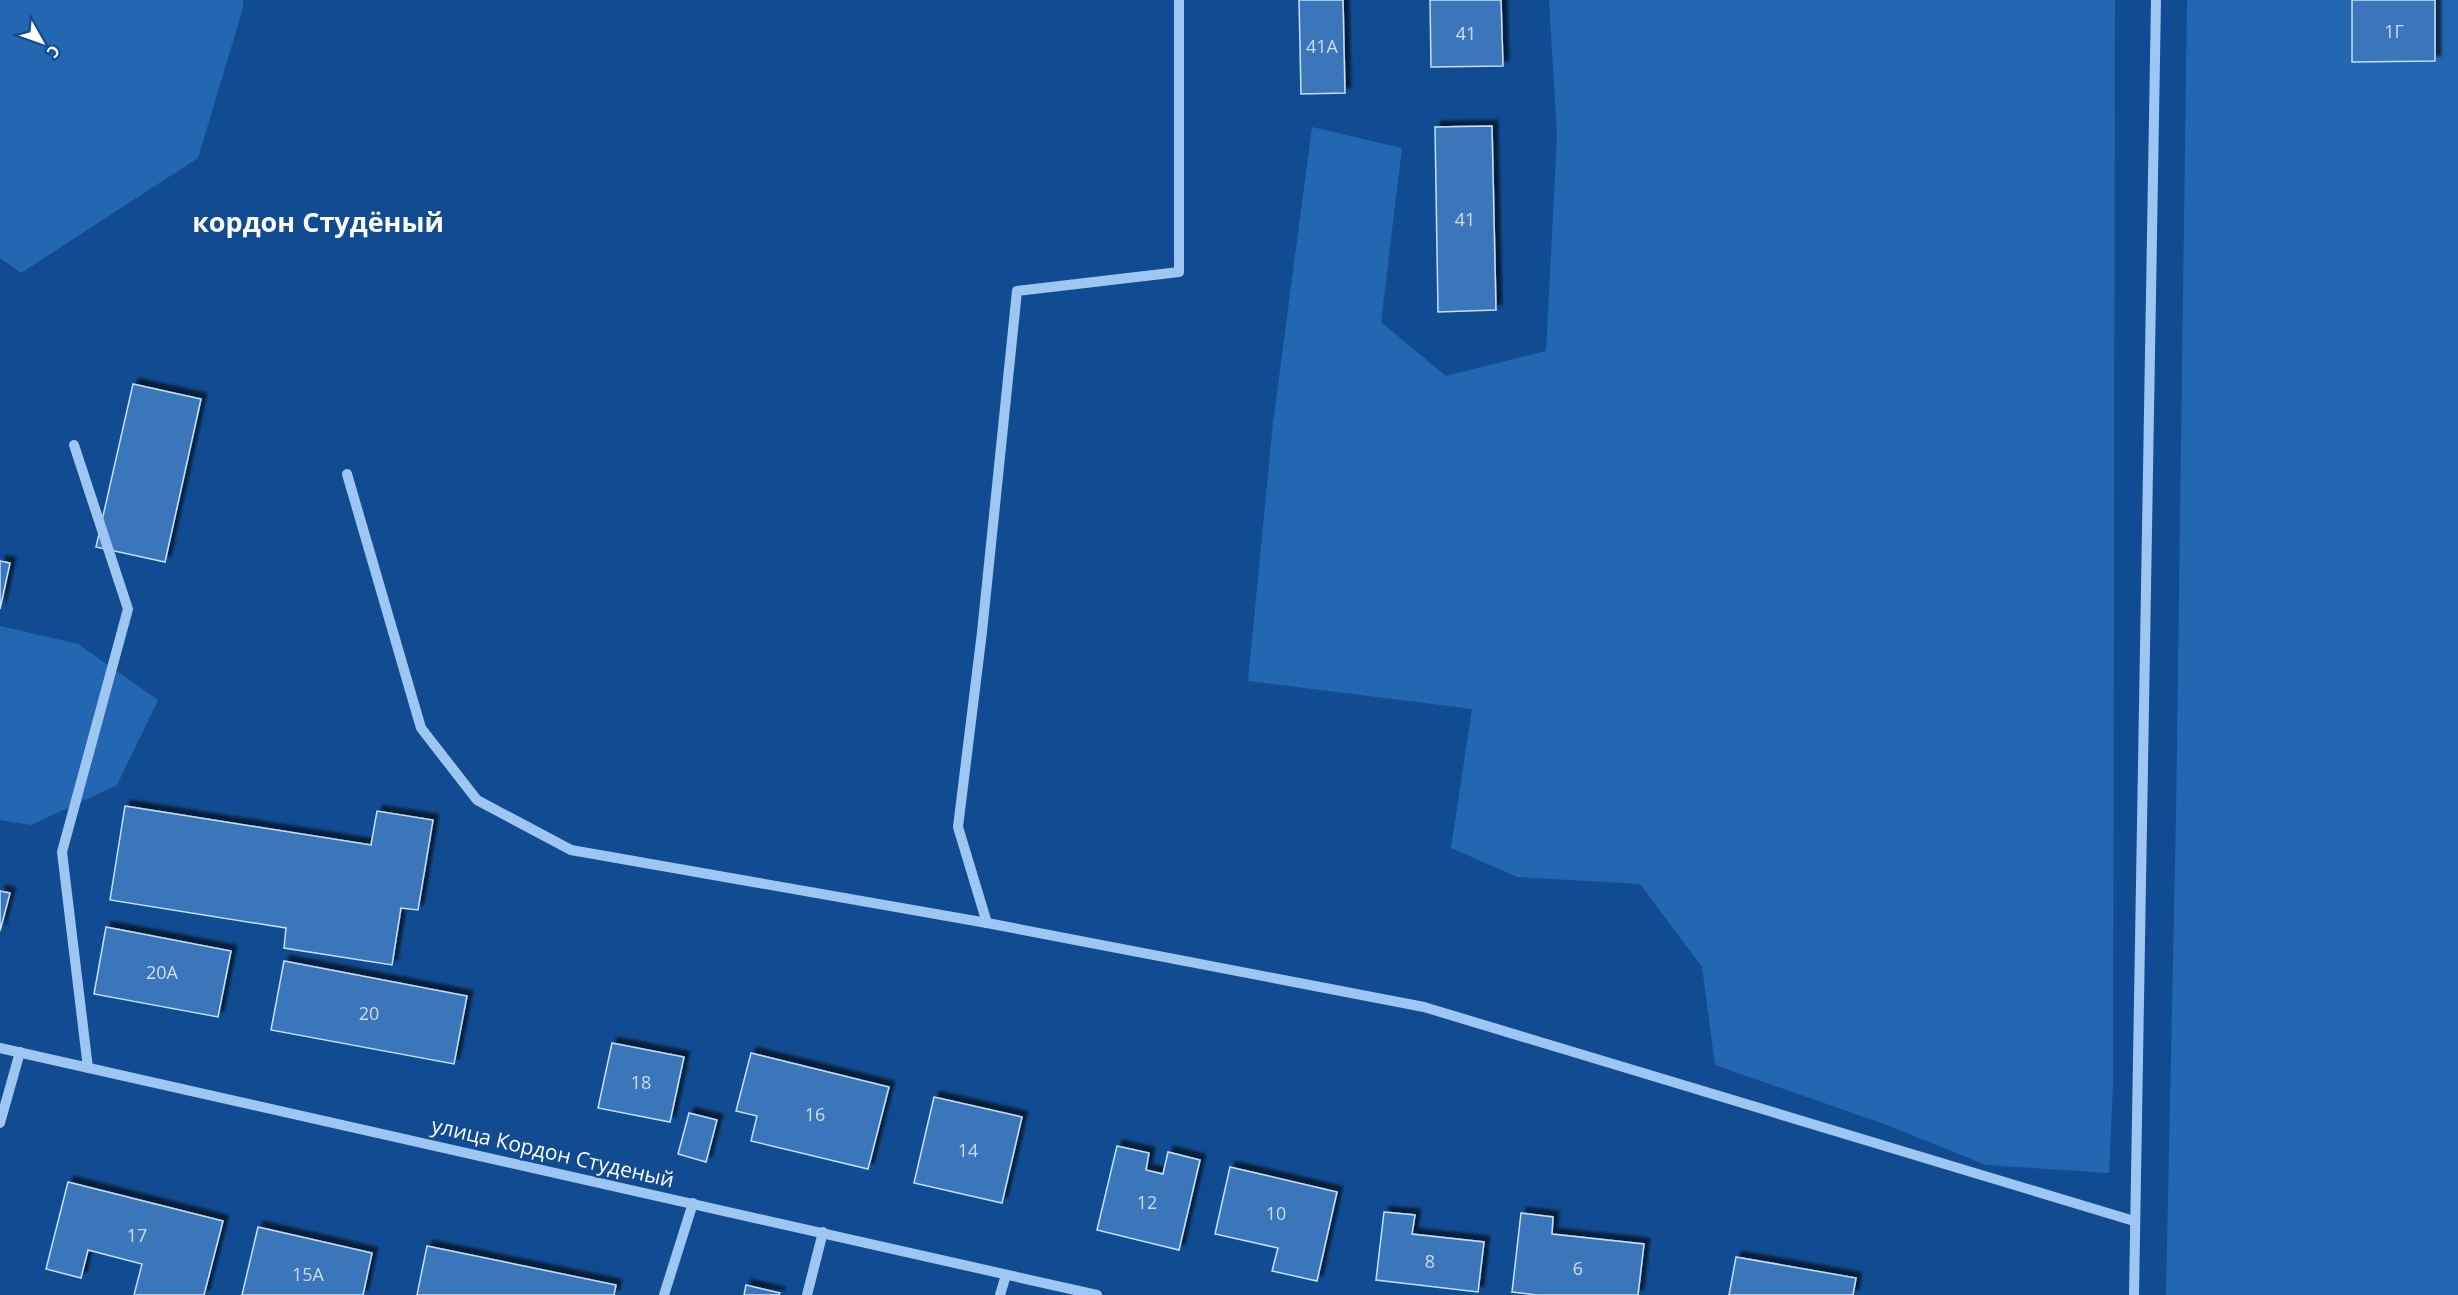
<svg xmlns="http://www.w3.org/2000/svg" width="2458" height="1295" font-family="'Open Sans',sans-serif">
<defs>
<filter id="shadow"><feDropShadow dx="5.5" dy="-5.5" stdDeviation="1.5" flood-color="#0009"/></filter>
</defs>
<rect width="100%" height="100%" fill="#114c92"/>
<g fill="#2366b2">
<path d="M 0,0 L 243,0 L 243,8 L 198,158 L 21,273 L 0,258 Z"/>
<path d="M 1549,0 L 2115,0 L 2113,1084 L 2109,1173 L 1986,1165 L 1887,1125 L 1715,1065 L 1702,967 L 1640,884 L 1517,877 L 1451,848 L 1472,709 L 1248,681 L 1273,423 L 1312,127 L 1402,148 L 1381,322 L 1446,376 L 1546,351 L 1557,136 Z"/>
<path d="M 2187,0 L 2458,0 L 2458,1295 L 2166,1295 L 2176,817 Z"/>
<path d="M 0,626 L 78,644 L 158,700 L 117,785 L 31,825 L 0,820 Z"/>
</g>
<g fill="#3a76bb" stroke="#c5e0fd" stroke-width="1.5" filter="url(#shadow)">
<path d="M 1299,0 L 1343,0 L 1345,93 L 1301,94 Z"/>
<path d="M 1430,0 L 1501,0 L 1503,66 L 1431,67 Z"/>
<path d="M 2352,0 L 2435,0 L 2435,61 L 2352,62 Z"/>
<path d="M 1492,126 L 1496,310 L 1438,312 L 1435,127 Z"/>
<path d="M 133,384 L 201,399 L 165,562 L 96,547 Z"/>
<path d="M 0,561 L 10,563 L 0,609 Z"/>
<path d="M 125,806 L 371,845 L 377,811 L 433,820 L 418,910 L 401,908 L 392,965 L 284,948 L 286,928 L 110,900 Z"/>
<path d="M 0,891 L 10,893 L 0,931 Z"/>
<path d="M 106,927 L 231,951 L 218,1017 L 94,994 Z"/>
<path d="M 284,961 L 467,996 L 454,1064 L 271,1030 Z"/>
<path d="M 612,1043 L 684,1057 L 670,1122 L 598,1108 Z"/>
<path d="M 751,1053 L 889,1087 L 868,1169 L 751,1141 L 757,1116 L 736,1111 Z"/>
<path d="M 934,1097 L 1022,1117 L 1002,1203 L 914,1183 Z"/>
<path d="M 689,1113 L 717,1120 L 706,1162 L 678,1154 Z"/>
<path d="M 1117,1146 L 1149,1153 L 1146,1170 L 1163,1174 L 1168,1152 L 1200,1160 L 1179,1250 L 1097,1230 Z"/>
<path d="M 1230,1167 L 1337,1192 L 1317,1281 L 1272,1271 L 1278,1248 L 1215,1234 Z"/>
<path d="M 68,1182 L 223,1221 L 204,1295 L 134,1295 L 142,1264 L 88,1250 L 81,1278 L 46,1269 Z"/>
<path d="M 1384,1212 L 1415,1215 L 1412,1234 L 1484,1242 L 1478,1292 L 1376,1280 Z"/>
<path d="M 1521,1213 L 1553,1217 L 1552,1234 L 1644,1244 L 1638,1295 L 1537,1295 L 1512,1292 Z"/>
<path d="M 258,1227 L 372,1253 L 363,1295 L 242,1295 Z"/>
<path d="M 427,1246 L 616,1285 L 614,1295 L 417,1295 Z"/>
<path d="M 1736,1257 L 1856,1278 L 1853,1295 L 1729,1295 Z"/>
<path d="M 746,1285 L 780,1293 L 779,1295 L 744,1295 Z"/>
</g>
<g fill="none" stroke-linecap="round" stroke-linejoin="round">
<g stroke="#9ec6f3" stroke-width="10">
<path d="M 74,445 L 128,609 L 62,852 L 88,1068"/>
<path d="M 347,474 L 421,728 L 477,800 L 571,850 L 987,923 L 1424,1007 L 2134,1221"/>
<path d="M 987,923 L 958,827 L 982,632 L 1017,291 L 1179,272 L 1179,0"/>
<path d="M 0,1048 L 1097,1295"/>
<path d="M 0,1123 L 20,1052"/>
<path d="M 664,1295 L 693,1203"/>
<path d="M 807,1295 L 823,1232"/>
<path d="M 1000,1295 L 1006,1275"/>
<path d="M 2134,1295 L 2156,0"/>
</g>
</g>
<g text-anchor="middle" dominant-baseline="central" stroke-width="4.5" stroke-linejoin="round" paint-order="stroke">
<g font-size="18" fill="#ceddee">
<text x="2394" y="31">1Г</text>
<text x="1466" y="33">41</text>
<text x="1322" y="46">41А</text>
<text x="1465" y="219">41</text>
<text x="162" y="972">20А</text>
<text x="369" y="1013">20</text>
<text x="641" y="1082">18</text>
<text x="815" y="1114">16</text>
<text x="968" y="1150">14</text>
<text x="1147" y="1202">12</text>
<text x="1276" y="1213">10</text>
<text x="137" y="1235">17</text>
<text x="1430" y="1261">8</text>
<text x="1578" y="1268">6</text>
<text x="308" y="1274">15А</text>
</g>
<g font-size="21" fill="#fff" stroke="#114c92">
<text transform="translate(553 1152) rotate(13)">улица Кордон Студеный</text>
</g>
<g font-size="27" font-weight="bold" fill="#fff" stroke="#114c92">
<text x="318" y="221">кордон Студёный</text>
</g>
</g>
<g transform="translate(42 42) rotate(130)" stroke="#114c92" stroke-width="4.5" paint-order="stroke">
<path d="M0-4.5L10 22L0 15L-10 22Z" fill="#ffffff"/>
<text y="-9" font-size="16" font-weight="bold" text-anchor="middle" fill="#ffffff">С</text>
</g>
</svg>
